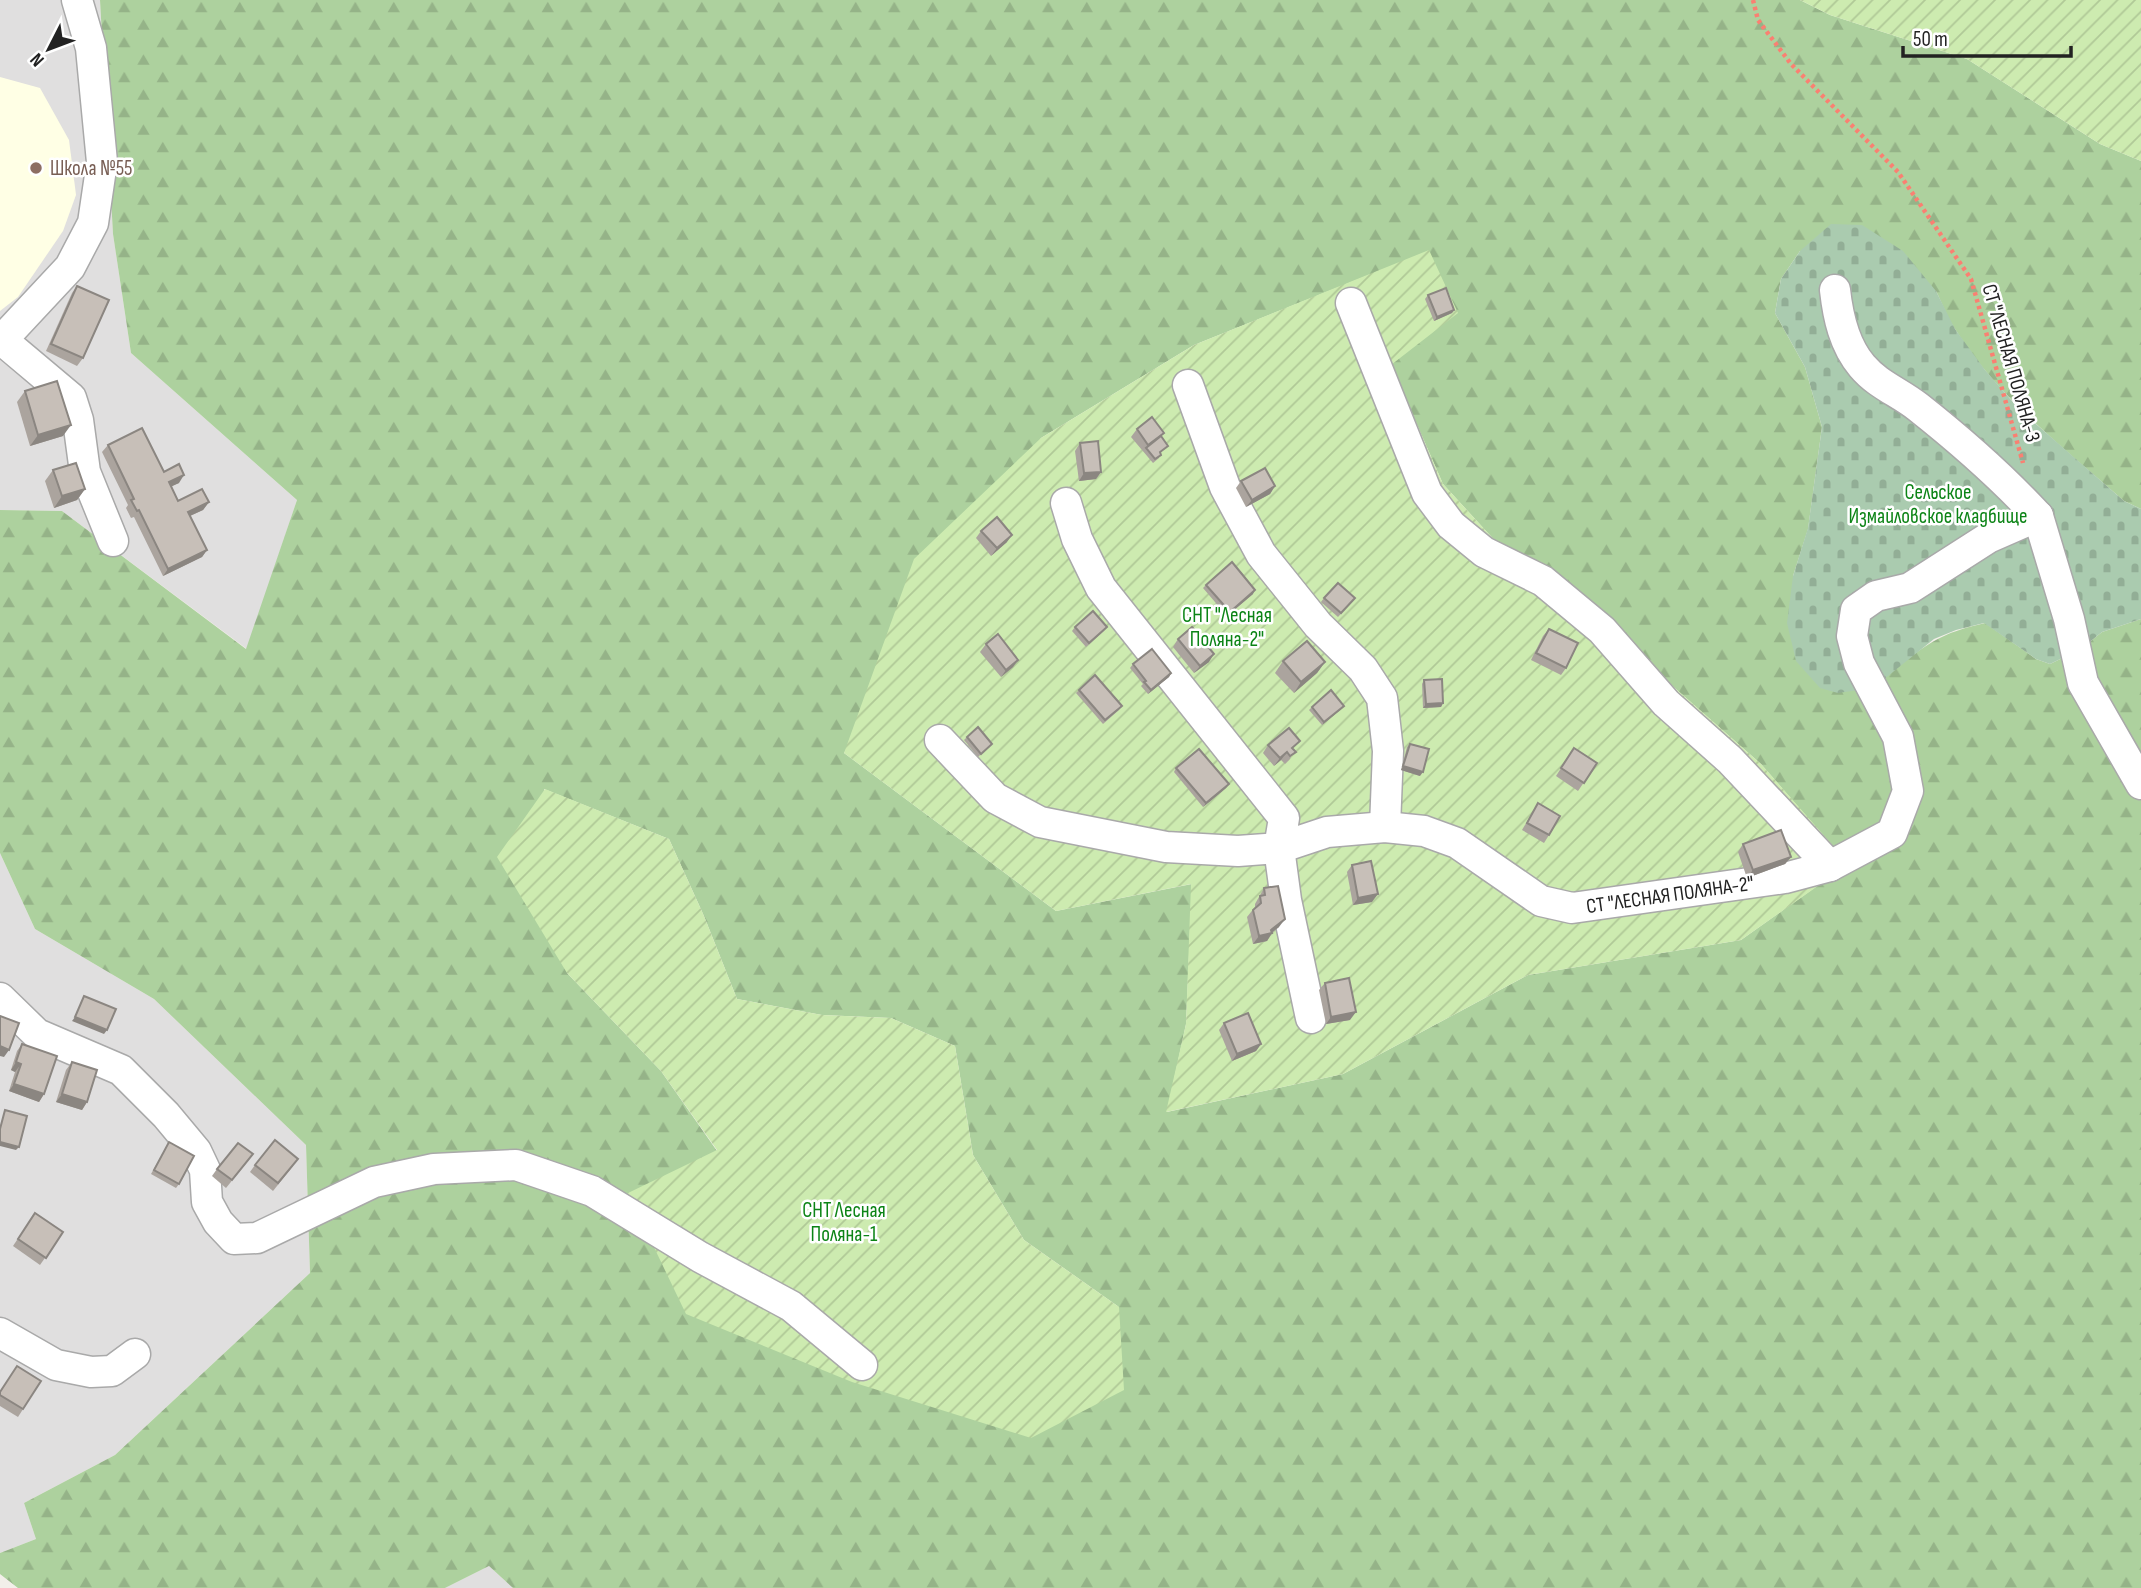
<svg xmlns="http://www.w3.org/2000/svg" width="2141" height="1588" font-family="'Sofia Sans Condensed',sans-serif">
<defs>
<pattern id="forest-firs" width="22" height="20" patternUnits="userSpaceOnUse" patternTransform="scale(1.75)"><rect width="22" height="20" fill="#add19e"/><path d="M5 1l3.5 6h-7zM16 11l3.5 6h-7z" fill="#95b388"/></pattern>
<pattern id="cemetery-stones" width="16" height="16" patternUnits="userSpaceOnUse" patternTransform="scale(1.75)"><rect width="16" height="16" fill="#aacbaf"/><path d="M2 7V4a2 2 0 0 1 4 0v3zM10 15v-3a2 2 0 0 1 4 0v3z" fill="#92ae96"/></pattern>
<pattern id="garden-furrows" width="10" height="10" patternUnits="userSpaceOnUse" patternTransform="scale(1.75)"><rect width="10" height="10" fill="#cdebb0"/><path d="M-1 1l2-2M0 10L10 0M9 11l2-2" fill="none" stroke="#b0c997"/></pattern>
</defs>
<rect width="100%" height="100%" fill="#f2efe9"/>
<g fill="#e0dfdf">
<path d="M 0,0 L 100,0 L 113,234 L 131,353 L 297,500 L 247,649 L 62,511 L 0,510 Z"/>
<path d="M 0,853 L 35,929 L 154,999 L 306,1145 L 310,1273 L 115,1455 L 24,1503 L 36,1539 L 0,1553 Z"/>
<path d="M 489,1566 L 513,1588 L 445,1588 Z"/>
</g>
<path fill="#ffffe5" d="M 0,77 L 40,88 L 69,140 L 76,195 L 63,231 L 18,297 L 0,311 Z"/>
<path fill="url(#forest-firs)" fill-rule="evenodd" d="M 100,0 L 1800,0 L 1830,15 L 1967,59 L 2100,144 L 2141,161 L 2141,509 L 2124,501 C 2064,448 1998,398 1955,329 C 1947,317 1942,303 1936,291 L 1800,251 L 1781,279 L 1775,313 L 1805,367 L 1822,427 L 1808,529 L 1793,576 L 1906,660 C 1936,638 1947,632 1985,623 L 2036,659 L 2050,664 L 2081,649 L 2102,632 L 2141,619 L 2141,1588 L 513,1588 L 489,1566 L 445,1588 L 18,1588 L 0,1574 L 0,1553 L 36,1539 L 24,1503 L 115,1455 L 310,1273 L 306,1145 L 154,999 L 35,929 L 0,853 L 0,510 L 62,511 L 246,649 L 297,500 L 131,353 L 113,234 ZM 1429,251 L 1391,365 L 1443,484 L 1498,544 L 1651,667 L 1761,764 L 1848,864 L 1741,940 L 1528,975 L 1343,1074 L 1167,1112 L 1186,1024 L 1192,884 L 1056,911 L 844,753 L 1041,438 L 1194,345 ZM 544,789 L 669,839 L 704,916 L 737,999 L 822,1015 L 891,1018 L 955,1046 L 973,1155 L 1024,1240 L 1119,1307 L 717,1151 L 661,1071 L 567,973 Z"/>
<path fill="url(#cemetery-stones)" d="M 1831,224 L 1862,225 L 1903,251 L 1936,291 L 1955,329 L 1985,370 L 2019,409 L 2124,501 L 2141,509 L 2141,619 L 2102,632 L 2081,649 L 2050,664 L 2036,659 L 1984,623 L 1956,630 L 1934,639 L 1873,688 L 1838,693 L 1820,688 L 1796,661 L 1787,623 L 1793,576 L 1808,528 L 1822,427 L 1805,367 L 1775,313 L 1781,279 L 1800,251 Z"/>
<g fill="url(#garden-furrows)">
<path d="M 1800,0 L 2141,0 L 2141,161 L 2100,144 L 1967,59 L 1830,15 Z"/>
<path d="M 1429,250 L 1458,313 L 1391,365 L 1443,484 L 1498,544 L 1651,667 L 1761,764 L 1849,864 L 1741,940 L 1528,975 L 1343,1074 L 1166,1112 L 1186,1024 L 1191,884 L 1056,911 L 844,753 L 914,559 L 1041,438 L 1194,345 Z"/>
<path d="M 545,789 L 669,839 L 704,916 L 737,999 L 822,1015 L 891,1018 L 955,1046 L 973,1155 L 1024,1240 L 1119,1307 L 1124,1390 L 1031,1438 L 852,1382 L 686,1314 L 628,1193 L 717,1150 L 661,1071 L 567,973 L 497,857 Z"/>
</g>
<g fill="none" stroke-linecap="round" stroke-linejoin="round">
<g stroke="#a9a9a9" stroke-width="33">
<g id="minor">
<path d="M 1351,303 L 1427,493 L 1451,525 L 1484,552 L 1543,581 L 1602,630 L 1666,703 L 1730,760 L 1830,866"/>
<path d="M 2,340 L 71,398 L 78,420 L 85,472 L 113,541"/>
<path d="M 0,342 L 70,267 L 93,223 L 102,162 L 91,48 L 77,0"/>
<path d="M 1188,385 L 1225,487 L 1261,554 L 1318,625 L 1363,669 L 1382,698 L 1388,751 L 1385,827"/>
<path d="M 1066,503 L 1077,539 L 1101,588 L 1284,818 L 1279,848 L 1327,832 L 1385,827 L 1424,831 L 1457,843 L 1541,901 L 1572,908 L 1785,878 L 1830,866 L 1892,833 L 1908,791 L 1898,737 L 1859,663 L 1852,636 L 1856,610 L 1876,596 L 1910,588 L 1988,538 L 2038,516 C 2001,476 1961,441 1918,407 C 1899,392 1878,385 1862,366 C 1844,345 1838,317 1835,290"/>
<path d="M 2038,516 L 2069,619 L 2083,683 L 2141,784"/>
<path d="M 940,740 L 995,798 L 1040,822 L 1166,847 L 1238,851 L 1279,848 L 1286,900 L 1311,1018"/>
<path d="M 0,998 L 37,1034 L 121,1070 L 166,1115 L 196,1151 L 205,1170 L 207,1202 L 218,1222 L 234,1239 L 257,1238 L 374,1182 L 434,1169 L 516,1165 L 592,1191 L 700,1257 L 791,1306 L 862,1365"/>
<path d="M 0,1333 L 56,1365 L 91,1372 L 112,1371 L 135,1354"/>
</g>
</g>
<path stroke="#fa8072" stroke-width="4.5" stroke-dasharray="3.5 3.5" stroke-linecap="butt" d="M 1753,0 L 1758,20 L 1791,64 L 1898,172 L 1971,279 L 2023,463"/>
<use href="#minor" stroke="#fff" stroke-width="30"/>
</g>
<g fill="#aba49e">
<path d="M 77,286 L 83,358 L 77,366 L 46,351 L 72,293 Z"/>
<path d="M 1428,295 L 1454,310 L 1452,313 L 1434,321 L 1425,299 Z"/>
<path d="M 25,391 L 63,436 L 30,446 L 17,402 Z"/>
<path d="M 1137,429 L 1164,433 L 1161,436 L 1168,446 L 1160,453 L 1159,458 L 1153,463 L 1131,437 Z"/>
<path d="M 1080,443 L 1101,472 L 1096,479 L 1079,481 L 1075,451 Z"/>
<path d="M 108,445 L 164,472 L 179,483 L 171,486 L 178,501 L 209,502 L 203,510 L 190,516 L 207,550 L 202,557 L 163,576 L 134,517 L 131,518 L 126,508 L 128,505 L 102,452 Z"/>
<path d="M 53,470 L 85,489 L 77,500 L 54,508 L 45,481 Z"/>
<path d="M 1241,481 L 1275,486 L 1270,494 L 1246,507 L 1236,488 Z"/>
<path d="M 981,531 L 1007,542 L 991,556 L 976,538 Z"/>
<path d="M 1206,585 L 1253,594 L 1227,616 L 1203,588 Z"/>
<path d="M 1324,598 L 1355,598 L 1338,617 L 1321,602 Z"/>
<path d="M 1075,627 L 1107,627 L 1104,631 L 1086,647 L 1072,631 Z"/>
<path d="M 1549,629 L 1566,668 L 1561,675 L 1531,660 L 1543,636 Z"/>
<path d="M 1178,639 L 1209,662 L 1194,673 L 1173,647 Z"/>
<path d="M 986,644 L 1018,660 L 1013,667 L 1001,677 L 980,652 Z"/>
<path d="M 1283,661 L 1325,662 L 1317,673 L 1294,693 L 1275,673 Z"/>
<path d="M 1133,664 L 1171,673 L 1169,677 L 1148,694 L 1141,686 L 1143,684 L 1130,668 Z"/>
<path d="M 1424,680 L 1443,703 L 1441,707 L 1423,708 L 1422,684 Z"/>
<path d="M 1079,690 L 1122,706 L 1119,710 L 1103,724 L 1076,693 Z"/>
<path d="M 1344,706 L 1341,709 L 1322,725 L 1309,710 L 1312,707 Z"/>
<path d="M 967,737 L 992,744 L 978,757 L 964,740 Z"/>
<path d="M 1410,744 L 1420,776 L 1401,770 L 1407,747 Z"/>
<path d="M 1268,745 L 1294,749 L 1290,759 L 1285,764 L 1281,760 L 1274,766 L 1263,753 Z"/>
<path d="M 1574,748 L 1597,763 L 1578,791 L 1556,776 Z"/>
<path d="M 1176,768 L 1229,784 L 1226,788 L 1203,807 L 1174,772 Z"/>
<path d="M 1538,803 L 1549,835 L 1544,843 L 1522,830 Z"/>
<path d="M 1743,844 L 1791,857 L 1785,864 L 1747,878 L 1738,852 Z"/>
<path d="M 1352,865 L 1372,902 L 1353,905 L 1347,872 Z"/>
<path d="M 1264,888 L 1279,927 L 1272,933 L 1267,941 L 1253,944 L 1247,917 L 1255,907 L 1255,904 Z"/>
<path d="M 1325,983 L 1350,1020 L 1326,1024 L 1319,990 Z"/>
<path d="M 1224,1023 L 1261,1044 L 1256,1051 L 1232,1061 L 1219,1030 Z"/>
<path d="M 22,1044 L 44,1094 L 39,1102 L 9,1091 L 15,1072 L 11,1070 L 17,1051 Z"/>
<path d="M 72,1062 L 87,1102 L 82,1110 L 56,1102 L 66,1070 Z"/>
<path d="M 167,1146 L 179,1184 L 176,1188 L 151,1174 Z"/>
<path d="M 247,1162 L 226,1188 L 212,1176 L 217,1169 Z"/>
<path d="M 255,1165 L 293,1166 L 273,1191 L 250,1172 Z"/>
<path d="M 35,1213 L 63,1232 L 40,1265 L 13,1246 Z"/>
<path d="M 41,1381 L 18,1417 L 0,1406 L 0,1391 Z"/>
</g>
<g fill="#8b8681">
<path d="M 1454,310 L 1452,313 L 1434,321 L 1437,317 Z"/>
<path d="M 71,425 L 63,436 L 30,446 L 38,435 Z"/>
<path d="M 1101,472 L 1096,479 L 1079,481 L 1084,473 Z"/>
<path d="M 184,475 L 179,483 L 164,490 L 169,482 Z"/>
<path d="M 1275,486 L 1270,494 L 1246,507 L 1252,500 Z"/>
<path d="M 85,489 L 77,500 L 54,508 L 62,496 Z"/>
<path d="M 209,502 L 203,510 L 183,519 L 188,512 Z"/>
<path d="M 1012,535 L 1007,542 L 991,556 L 997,548 Z"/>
<path d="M 207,550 L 202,557 L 163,576 L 168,569 Z"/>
<path d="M 1255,590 L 1253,594 L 1227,616 L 1230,612 Z"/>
<path d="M 1214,654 L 1209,662 L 1194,673 L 1200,666 Z"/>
<path d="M 1018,660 L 1013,667 L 1001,677 L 1006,670 Z"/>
<path d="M 1325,662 L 1317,673 L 1294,693 L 1301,682 Z"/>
<path d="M 1171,673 L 1169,677 L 1148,694 L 1151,690 Z"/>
<path d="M 1443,703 L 1441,707 L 1423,708 L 1426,704 Z"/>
<path d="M 1344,706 L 1341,709 L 1322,725 L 1324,722 Z"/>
<path d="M 1287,752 L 1281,760 L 1274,766 L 1280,758 Z"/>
<path d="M 1403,766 L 1423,772 L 1420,776 L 1401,770 Z"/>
<path d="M 1229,784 L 1226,788 L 1203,807 L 1206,803 Z"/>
<path d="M 1791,857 L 1785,864 L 1747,878 L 1753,870 Z"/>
<path d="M 1378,894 L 1372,902 L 1353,905 L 1358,898 Z"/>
<path d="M 1285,919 L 1279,927 L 1271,933 L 1272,933 L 1267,941 L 1253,944 L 1259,936 L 1271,930 Z"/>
<path d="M 1356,1012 L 1350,1020 L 1326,1024 L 1331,1017 Z"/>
<path d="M 75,1017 L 107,1030 L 104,1034 L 72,1021 Z"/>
<path d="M 1261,1044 L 1256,1051 L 1232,1061 L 1237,1054 Z"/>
<path d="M 0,1046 L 9,1050 L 4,1057 L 0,1056 Z"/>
<path d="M 16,1062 L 21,1064 L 15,1072 L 11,1070 Z"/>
<path d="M 14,1084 L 44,1094 L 39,1102 L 9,1091 Z"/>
<path d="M 62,1094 L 87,1102 L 82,1110 L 56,1102 Z"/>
<path d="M 0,1142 L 19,1147 L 16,1150 L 0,1146 Z"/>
</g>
<g fill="#c7bfb8" stroke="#8b8681" stroke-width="2">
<path d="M 77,286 L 109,300 L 83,358 L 51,344 Z"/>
<path d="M 1446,288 L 1454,310 L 1437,317 L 1428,295 Z"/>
<path d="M 57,381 L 71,425 L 38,435 L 25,391 Z"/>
<path d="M 1152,417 L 1164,433 L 1148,445 L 1137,429 Z"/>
<path d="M 142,428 L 164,472 L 179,464 L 184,475 L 169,482 L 178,501 L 202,489 L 209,502 L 188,512 L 207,550 L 168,569 L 139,510 L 137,511 L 131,500 L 134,499 L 108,445 Z"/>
<path d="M 1161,436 L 1168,446 L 1160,452 L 1161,455 L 1155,459 L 1146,448 Z"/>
<path d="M 1098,441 L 1101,472 L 1084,473 L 1080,443 Z"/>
<path d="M 76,463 L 85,489 L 62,496 L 53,470 Z"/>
<path d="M 1265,468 L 1275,486 L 1252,500 L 1241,481 Z"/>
<path d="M 997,517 L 1012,535 L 997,548 L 981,531 Z"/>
<path d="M 1232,562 L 1255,590 L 1230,612 L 1206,585 Z"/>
<path d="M 1338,583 L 1355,598 L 1341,613 L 1324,598 Z"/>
<path d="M 1093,611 L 1107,627 L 1089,643 L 1075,627 Z"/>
<path d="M 1192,627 L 1214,654 L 1200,666 L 1178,639 Z"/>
<path d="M 1549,629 L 1578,643 L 1566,668 L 1536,653 Z"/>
<path d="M 998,634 L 1018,660 L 1006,670 L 986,644 Z"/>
<path d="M 1307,641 L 1325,662 L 1301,682 L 1283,661 Z"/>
<path d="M 1152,649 L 1171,673 L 1151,690 L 1144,682 L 1146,681 L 1133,664 Z"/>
<path d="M 1095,675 L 1122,706 L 1105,720 L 1079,690 Z"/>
<path d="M 1442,679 L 1443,703 L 1426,704 L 1424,680 Z"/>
<path d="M 1331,690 L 1344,706 L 1324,722 L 1312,707 Z"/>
<path d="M 978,727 L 992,744 L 981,754 L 967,737 Z"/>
<path d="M 1289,728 L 1300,741 L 1292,748 L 1296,752 L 1290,756 L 1287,752 L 1280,758 L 1268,745 Z"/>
<path d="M 1410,744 L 1429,749 L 1423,772 L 1403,766 Z"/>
<path d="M 1574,748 L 1597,763 L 1584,783 L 1561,768 Z"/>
<path d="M 1199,749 L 1229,784 L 1206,803 L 1176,768 Z"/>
<path d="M 1538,803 L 1560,816 L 1549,835 L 1527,823 Z"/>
<path d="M 1781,830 L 1791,857 L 1753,870 L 1743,844 Z"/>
<path d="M 1371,861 L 1378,894 L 1358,898 L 1352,865 Z"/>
<path d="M 1278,886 L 1285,919 L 1271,930 L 1272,933 L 1259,936 L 1253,910 L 1261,903 L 1260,896 L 1265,895 L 1264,888 Z"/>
<path d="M 1349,978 L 1356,1012 L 1331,1017 L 1325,983 Z"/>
<path d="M 84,996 L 116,1009 L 107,1030 L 75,1017 Z"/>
<path d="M 1248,1013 L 1261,1044 L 1237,1054 L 1224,1023 Z"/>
<path d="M 0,1016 L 19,1023 L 9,1050 L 0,1046 Z"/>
<path d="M 22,1044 L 57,1056 L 44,1094 L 14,1084 L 21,1064 L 16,1062 Z"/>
<path d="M 72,1062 L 97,1070 L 87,1102 L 62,1094 Z"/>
<path d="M 5,1110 L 27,1116 L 19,1147 L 0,1142 L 0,1129 Z"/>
<path d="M 275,1140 L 298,1159 L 278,1183 L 255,1165 Z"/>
<path d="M 169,1142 L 194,1156 L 179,1184 L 154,1170 Z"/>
<path d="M 238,1143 L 253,1154 L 232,1180 L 217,1169 Z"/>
<path d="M 35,1213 L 63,1232 L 46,1258 L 18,1239 Z"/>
<path d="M 17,1366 L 41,1381 L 23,1409 L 0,1395 L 0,1392 Z"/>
</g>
<circle fill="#8d6e63" stroke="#fff" stroke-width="2.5" cx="36" cy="168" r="7"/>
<g text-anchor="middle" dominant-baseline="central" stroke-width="5" stroke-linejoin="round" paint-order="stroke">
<g font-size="21" fill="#785e54" stroke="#fff" text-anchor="start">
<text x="50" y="168">Школа №55</text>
</g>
<g font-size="21" fill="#222" stroke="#fff">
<text transform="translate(2011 363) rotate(74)">СТ "ЛЕСНАЯ ПОЛЯНА-3</text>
<text transform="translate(1670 895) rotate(-8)">СТ "ЛЕСНАЯ ПОЛЯНА-2"</text>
</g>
<g font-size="21" fill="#0c8416" stroke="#fff">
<text x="1938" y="492">Сельское<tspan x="1938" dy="24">Измайловское кладбище</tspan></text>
<text x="1227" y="615">СНТ "Лесная<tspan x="1227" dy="24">Поляна-2"</tspan></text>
<text x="844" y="1210">СНТ Лесная<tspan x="844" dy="24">Поляна-1</tspan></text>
</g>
</g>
<g transform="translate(49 49) rotate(228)" stroke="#ffffff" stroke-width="5" paint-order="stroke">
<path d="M0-5L12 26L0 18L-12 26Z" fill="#222222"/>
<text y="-10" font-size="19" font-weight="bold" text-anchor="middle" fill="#222222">N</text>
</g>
<path d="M1903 46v10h168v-10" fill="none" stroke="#222222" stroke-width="3.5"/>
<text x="1913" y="46" font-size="21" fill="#222222" stroke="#ffffff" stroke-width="5" paint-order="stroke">50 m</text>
</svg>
